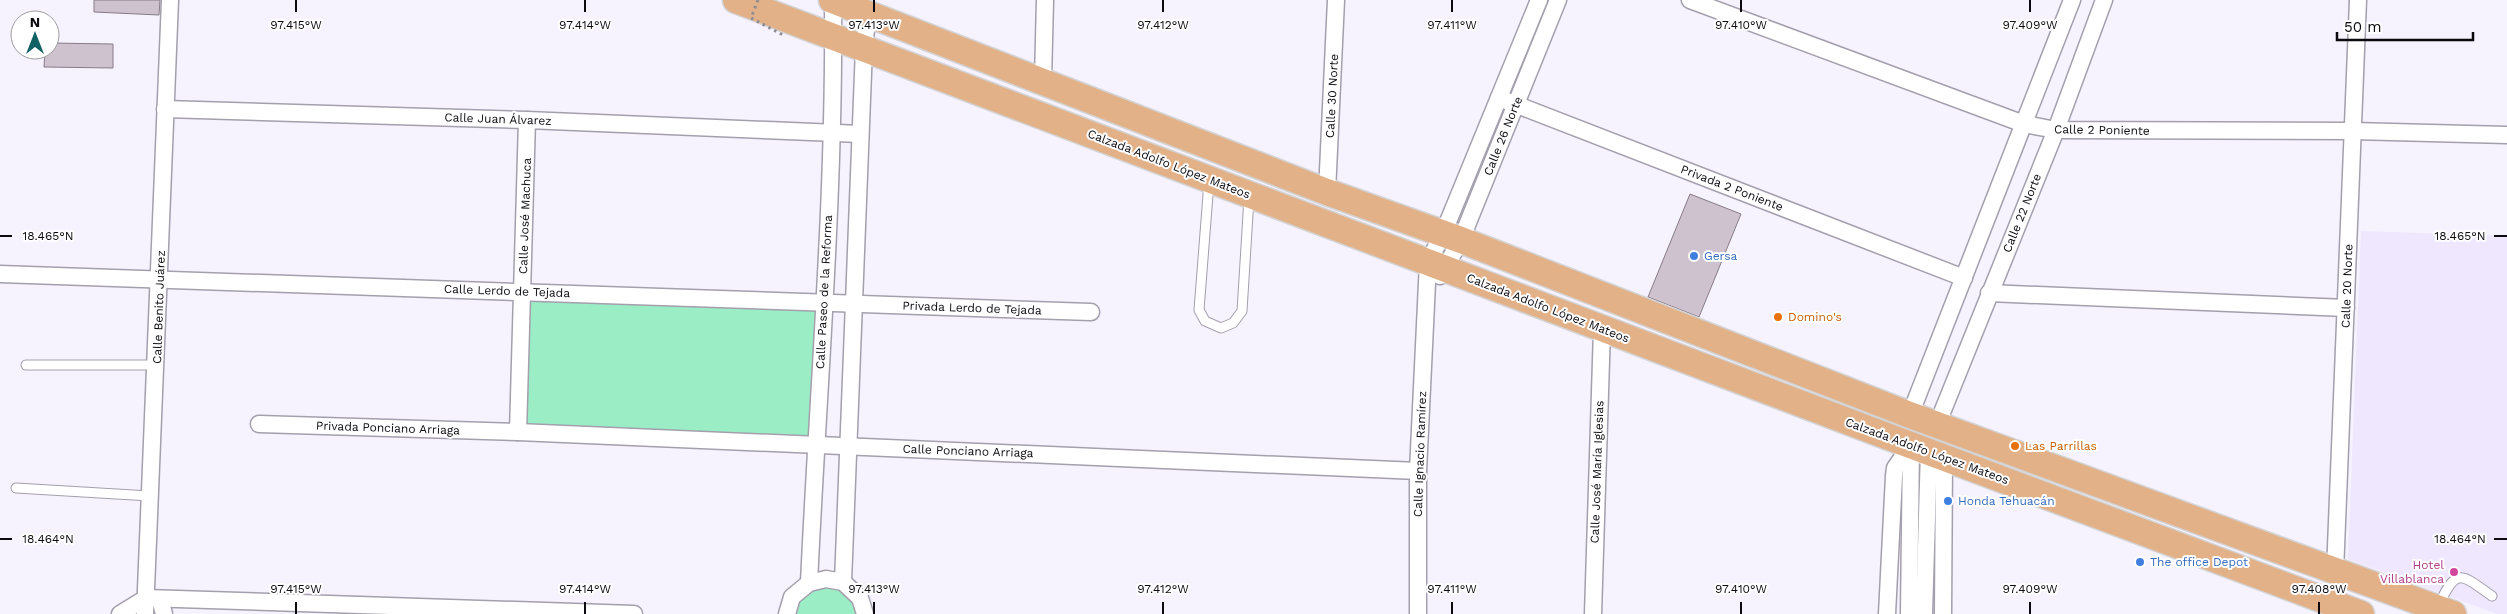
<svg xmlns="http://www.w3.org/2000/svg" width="2507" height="614" font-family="'Work Sans',sans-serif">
<rect width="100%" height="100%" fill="#f6f2fe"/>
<path fill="#eee7fd" d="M 2361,231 L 2507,236 L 2507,614 L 2497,614 L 2348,559 Z"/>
<g fill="#9bedc6">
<path d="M 523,291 L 824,304 L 815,444 L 518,432 Z"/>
<path d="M 840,585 L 862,614 L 789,614 L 803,589 Z"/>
</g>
<g fill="#cdc2ce" stroke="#867c87">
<path d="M 94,0 L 160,0 L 159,15 L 94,12 Z"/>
<path d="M 50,43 L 113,44 L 113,68 L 44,67 L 45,50 L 50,50 Z"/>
<path d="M 1690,194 L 1741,214 L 1699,317 L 1648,297 Z"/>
</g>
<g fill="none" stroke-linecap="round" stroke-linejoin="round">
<g stroke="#a49fad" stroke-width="11">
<g id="lane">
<path d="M 1209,182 L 1199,310 L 1205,321 L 1221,328 L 1233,323 L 1242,311 L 1249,198"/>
<path d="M 26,365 L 156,365"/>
<path d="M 16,488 L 150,496"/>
<path d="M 2438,607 C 2456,567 2460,573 2492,596"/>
</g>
</g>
<g stroke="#a49fad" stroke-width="19">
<g id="street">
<path d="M 1690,0 L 2024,124 L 2056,130 L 2353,131 L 2507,135"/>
<path d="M 1043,80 L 1045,0"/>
<path d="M 1499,98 L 1964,278"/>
<path d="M 165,109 L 527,120 L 860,134"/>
<path d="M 1327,192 L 1336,0"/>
<path d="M 0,274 L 1091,312"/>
<path d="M 1440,276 L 1461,240 L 1558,0"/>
<path d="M 1989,293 L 2346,308"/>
<path d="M 1910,415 L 2072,0"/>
<path d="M 259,424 L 518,432 L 1418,471"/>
<path d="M 1937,425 L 2056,130 L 2104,0"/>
<path d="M 518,432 L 527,120"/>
<path d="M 2335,572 L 2358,0"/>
<path d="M 843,582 L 864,48 L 868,13"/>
<path d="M 809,583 C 818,389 835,195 833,1"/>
<path d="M 160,599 L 164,614"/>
<path d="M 120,614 L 146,598 L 634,614"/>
<path d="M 145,614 L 170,0"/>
<path d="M 787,614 L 792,597 L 809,583 L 826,579 L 843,582 L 860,598 L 865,614"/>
<path d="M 1418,614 L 1418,471 L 1428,262 L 1443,234 L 1539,0"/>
<path d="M 1593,614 L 1602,329"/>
<path d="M 1887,614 L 1894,476 L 1895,468 L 1911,445"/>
<path d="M 1909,614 L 1911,445"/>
<path d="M 1924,614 L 1929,451"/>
<path d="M 1943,614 L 1944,457"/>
</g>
</g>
<g stroke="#d3d3d4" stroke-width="29">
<g id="primary">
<path d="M 736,0 L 1897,440 L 2361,614"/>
<path d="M 832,0 L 1327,192 L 1461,240 L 1910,415 L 2453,614"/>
</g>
</g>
<use href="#lane" stroke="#fff" stroke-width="9"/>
<use href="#street" stroke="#fff" stroke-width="16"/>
<use href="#primary" stroke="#e2b188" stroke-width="26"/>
<path stroke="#8f8c95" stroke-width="3" stroke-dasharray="2.5 4" stroke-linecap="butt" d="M 758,0 L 751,18 L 785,36"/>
</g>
<path fill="none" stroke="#0c0a0f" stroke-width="2" d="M 296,0 L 296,12M 585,0 L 585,12M 874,0 L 874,12M 1163,0 L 1163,12M 1452,0 L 1452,12M 1741,0 L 1741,12M 2030,0 L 2030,12M 0,236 L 12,236M 2494,236 L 2507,236M 0,539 L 12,539M 2494,539 L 2507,539M 296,602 L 296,614M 585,602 L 585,614M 874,602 L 874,614M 1163,602 L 1163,614M 1452,602 L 1452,614M 1741,602 L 1741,614M 2030,602 L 2030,614M 2319,602 L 2319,614"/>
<g fill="#3f7fe0" stroke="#fff" stroke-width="2">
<circle cx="1694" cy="256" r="5"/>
<circle cx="1948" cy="501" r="5"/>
<circle cx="2140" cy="562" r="5"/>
</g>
<g fill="#e8710a" stroke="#fff" stroke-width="2">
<circle cx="1778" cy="317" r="5"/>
<circle cx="2015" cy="446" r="5"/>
</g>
<circle fill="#d1479c" stroke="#fff" stroke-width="2" cx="2454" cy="572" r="5"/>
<g text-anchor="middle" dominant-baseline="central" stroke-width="4" stroke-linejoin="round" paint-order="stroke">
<g font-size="12" fill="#0c0a0f" stroke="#fff">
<text transform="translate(1332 96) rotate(-87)">Calle 30 Norte</text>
<text transform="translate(498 119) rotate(2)">Calle Juan Álvarez</text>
<text transform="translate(2102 130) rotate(1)">Calle 2 Poniente</text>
<text transform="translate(1503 136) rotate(-68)">Calle 26 Norte</text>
<text transform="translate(1169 164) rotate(21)">Calzada Adolfo López Mateos</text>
<text transform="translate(1732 188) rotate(21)">Privada 2 Poniente</text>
<text transform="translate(2022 213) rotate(-68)">Calle 22 Norte</text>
<text transform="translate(525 216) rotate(-88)">Calle José Machuca</text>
<text transform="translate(2347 286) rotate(-88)">Calle 20 Norte</text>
<text transform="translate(507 291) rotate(2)">Calle Lerdo de Tejada</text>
<text transform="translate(824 292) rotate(-87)">Calle Paseo de la Reforma</text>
<text transform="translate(159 307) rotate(-88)">Calle Benito Juárez</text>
<text transform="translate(972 308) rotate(2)">Privada Lerdo de Tejada</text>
<text transform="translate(1548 308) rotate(21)">Calzada Adolfo López Mateos</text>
<text transform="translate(388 428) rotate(2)">Privada Ponciano Arriaga</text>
<text transform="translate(968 451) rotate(2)">Calle Ponciano Arriaga</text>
<text transform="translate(1927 451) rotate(20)">Calzada Adolfo López Mateos</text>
<text transform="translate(1420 454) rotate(-88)">Calle Ignacio Ramírez</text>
<text transform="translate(1597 472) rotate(-88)">Calle José María Iglesias</text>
</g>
<g font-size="12" fill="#366cbe" stroke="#fff" text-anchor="start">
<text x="1704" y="256">Gersa</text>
<text x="1958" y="501">Honda Tehuacán</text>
<text x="2150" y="562">The office Depot</text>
</g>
<g font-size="12" fill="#c56008" stroke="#fff" text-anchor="start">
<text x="1788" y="317">Domino's</text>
<text x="2025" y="446">Las Parrillas</text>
</g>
<g font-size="12" fill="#b23c85" stroke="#fff" text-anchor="end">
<text x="2444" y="565">Hotel<tspan x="2444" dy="14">Villablanca</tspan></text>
</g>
</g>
<g font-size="12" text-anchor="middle" fill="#0c0a0f" stroke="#fff" stroke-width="4" stroke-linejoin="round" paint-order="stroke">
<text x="296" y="29">97.415°W</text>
<text x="585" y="29">97.414°W</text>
<text x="874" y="29">97.413°W</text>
<text x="1163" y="29">97.412°W</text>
<text x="1452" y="29">97.411°W</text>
<text x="1741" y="29">97.410°W</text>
<text x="2030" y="29">97.409°W</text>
<text x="48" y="240">18.465°N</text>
<text x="2460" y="240">18.465°N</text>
<text x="48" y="543">18.464°N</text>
<text x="2460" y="543">18.464°N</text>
<text x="296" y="593">97.415°W</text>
<text x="585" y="593">97.414°W</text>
<text x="874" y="593">97.413°W</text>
<text x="1163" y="593">97.412°W</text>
<text x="1452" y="593">97.411°W</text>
<text x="1741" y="593">97.410°W</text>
<text x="2030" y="593">97.409°W</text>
<text x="2319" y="593">97.408°W</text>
</g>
<g transform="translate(35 35)"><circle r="24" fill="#ffffff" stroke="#9e9d9f"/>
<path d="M0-4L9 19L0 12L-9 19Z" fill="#106163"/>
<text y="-8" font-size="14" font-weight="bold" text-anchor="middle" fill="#0c0a0f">N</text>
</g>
<path d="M2337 32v8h136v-8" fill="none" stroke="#0c0a0f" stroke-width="2.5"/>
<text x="2344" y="32" font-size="15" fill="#0c0a0f" stroke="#ffffff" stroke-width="4" paint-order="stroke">50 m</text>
</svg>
